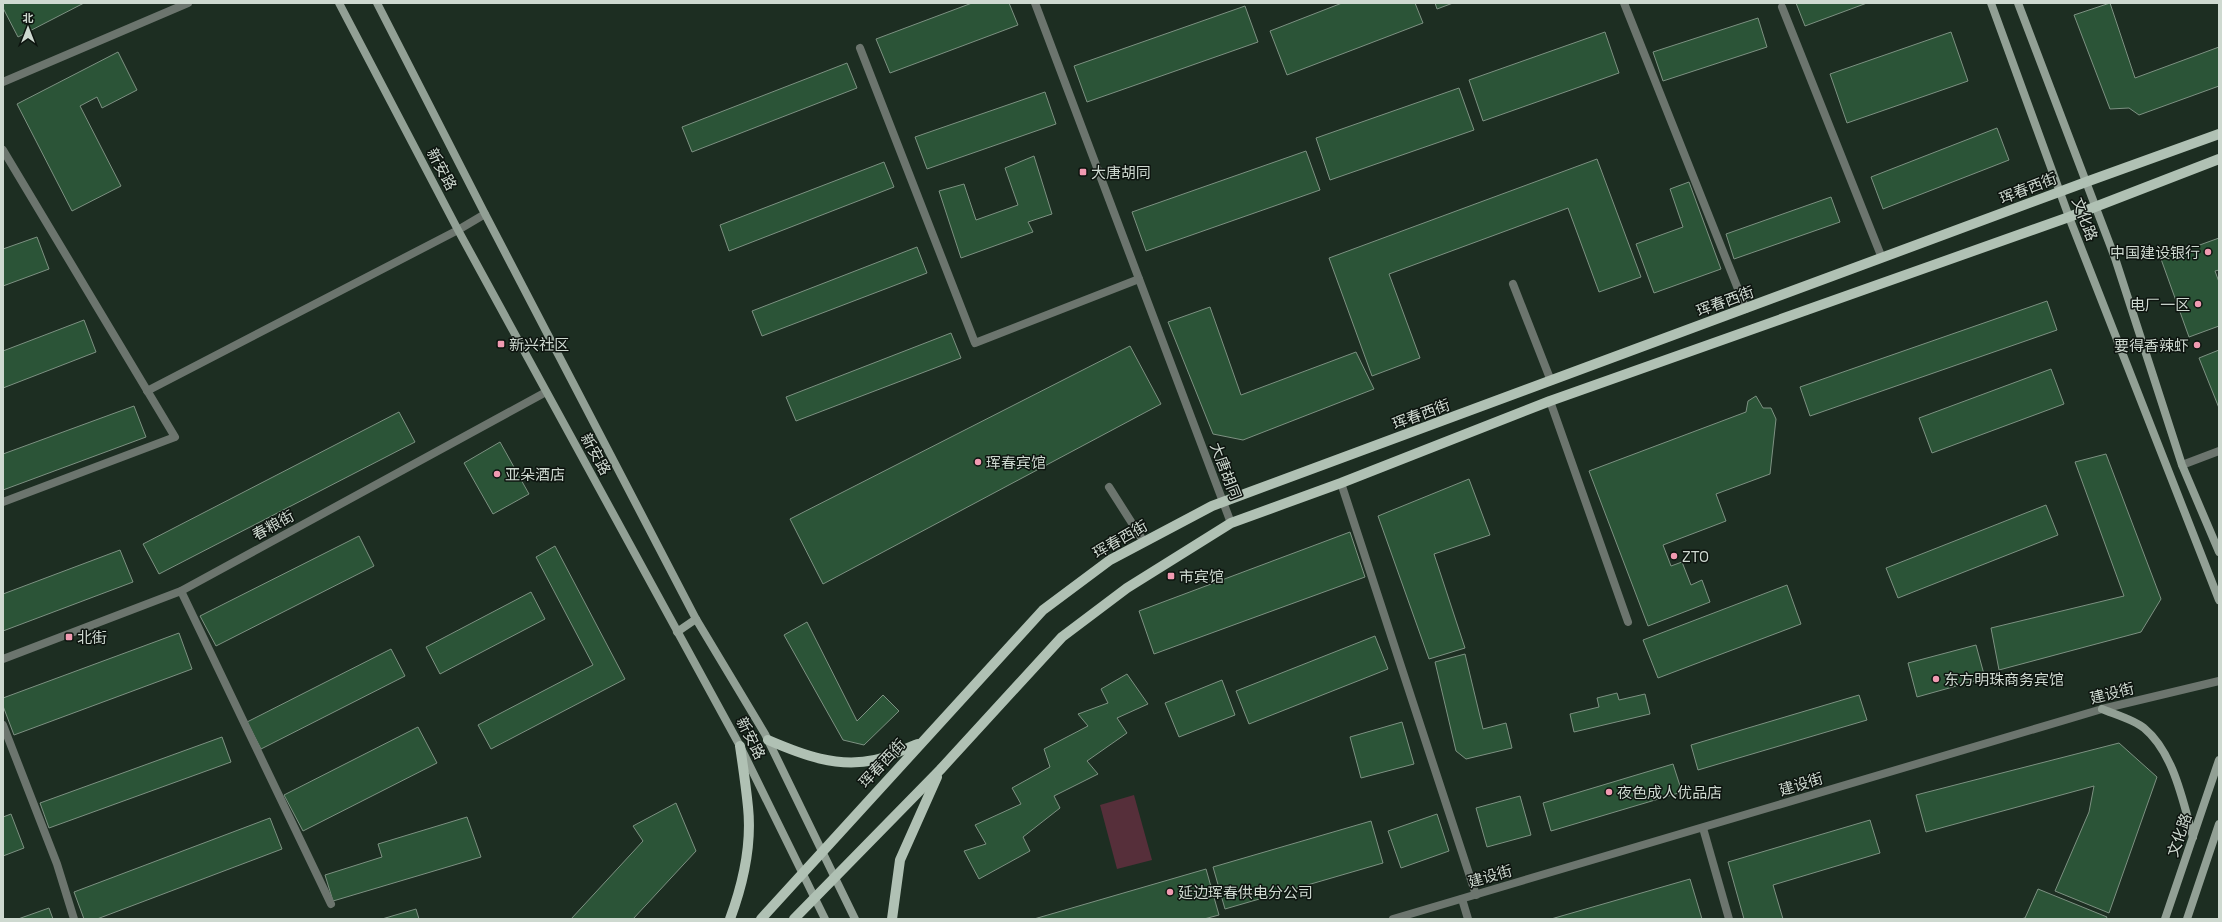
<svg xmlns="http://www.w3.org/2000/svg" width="2222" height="922" font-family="'Space Grotesk','Noto Sans SC',sans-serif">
<rect width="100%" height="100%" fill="#1d2e22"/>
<path fill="#562f3a" d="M 1134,795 L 1152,860 L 1117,869 L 1100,805 Z"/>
<g fill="#2b5437" stroke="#7d9182">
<path d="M 6,3 L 84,3 L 18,37 L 3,8 L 3,4 Z"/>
<path d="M 972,3 L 1009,3 L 1018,25 L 890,73 L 876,39 Z"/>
<path d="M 1342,3 L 1415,3 L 1423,23 L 1287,75 L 1270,31 Z"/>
<path d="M 1435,3 L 1453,3 L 1437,9 Z"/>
<path d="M 1796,3 L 1867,3 L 1805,26 Z"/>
<path d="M 2110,3 L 2135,78 L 2219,47 L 2219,86 L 2139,115 L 2129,108 L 2110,109 L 2074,15 Z"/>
<path d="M 1245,6 L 1258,42 L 1087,102 L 1074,66 Z"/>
<path d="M 1758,18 L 1767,47 L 1663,81 L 1653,52 Z"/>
<path d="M 1605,32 L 1619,73 L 1483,121 L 1469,80 Z"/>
<path d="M 1951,32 L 1968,81 L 1847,123 L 1830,74 Z"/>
<path d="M 118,52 L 137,90 L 102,108 L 97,97 L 80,106 L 121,186 L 72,211 L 17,104 Z"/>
<path d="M 847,63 L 857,88 L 692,152 L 682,127 Z"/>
<path d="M 1459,88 L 1474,130 L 1330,180 L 1316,138 Z"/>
<path d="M 1045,92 L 1056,124 L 927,169 L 915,137 Z"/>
<path d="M 1997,128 L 2009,160 L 1883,209 L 1871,177 Z"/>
<path d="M 1306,151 L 1320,190 L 1146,251 L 1132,212 Z"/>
<path d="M 1034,156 L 1052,214 L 1028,222 L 1033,232 L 961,258 L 939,191 L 964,184 L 976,220 L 1018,205 L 1005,168 Z"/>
<path d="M 1597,159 L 1641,277 L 1599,292 L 1568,208 L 1389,274 L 1420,358 L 1372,376 L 1329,258 Z"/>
<path d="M 884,162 L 894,187 L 729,251 L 720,225 Z"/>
<path d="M 1689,182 L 1721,269 L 1654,293 L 1636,244 L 1683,227 L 1670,189 Z"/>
<path d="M 1831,197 L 1840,222 L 1734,259 L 1726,234 Z"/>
<path d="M 37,237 L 49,269 L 3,286 L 3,249 Z"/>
<path d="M 2219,238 L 2219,270 L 2215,271 L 2219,282 L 2219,326 L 2189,337 L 2161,259 Z"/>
<path d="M 917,247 L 927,273 L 762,336 L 752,311 Z"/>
<path d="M 2047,301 L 2057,330 L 1810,416 L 1800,387 Z"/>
<path d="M 1210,307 L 1241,395 L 1356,352 L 1374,389 L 1243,440 L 1213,434 L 1168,322 Z"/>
<path d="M 84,320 L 96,352 L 3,388 L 3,351 Z"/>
<path d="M 951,333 L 961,358 L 796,421 L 786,397 Z"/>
<path d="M 1130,346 L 1161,404 L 823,584 L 790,519 Z"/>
<path d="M 2219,350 L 2219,408 L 2199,358 Z"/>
<path d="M 2051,369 L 2064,404 L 1932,453 L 1919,418 Z"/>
<path d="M 1756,396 L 1763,408 L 1771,408 L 1776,419 L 1770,474 L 1716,494 L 1726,521 L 1663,545 L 1671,566 L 1682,562 L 1691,585 L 1702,580 L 1710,602 L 1648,626 L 1589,471 L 1746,412 L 1748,401 Z"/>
<path d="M 134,406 L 146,437 L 3,490 L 3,454 Z"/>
<path d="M 399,412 L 415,442 L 159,574 L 143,544 Z"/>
<path d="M 500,442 L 529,494 L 493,514 L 464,463 Z"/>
<path d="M 2106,454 L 2161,599 L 2141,632 L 1999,670 L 1991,628 L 2124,596 L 2075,462 Z"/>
<path d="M 1469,479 L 1490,535 L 1434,554 L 1465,648 L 1429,659 L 1378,516 Z"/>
<path d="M 2046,505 L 2058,535 L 1898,598 L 1886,568 Z"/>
<path d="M 1350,532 L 1365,577 L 1154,654 L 1139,611 Z"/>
<path d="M 359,536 L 374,566 L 216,646 L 200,616 Z"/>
<path d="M 555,546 L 625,679 L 491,749 L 478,725 L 593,665 L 536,557 Z"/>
<path d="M 120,550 L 133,582 L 3,631 L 3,594 Z"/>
<path d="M 1787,585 L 1801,624 L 1658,678 L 1643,640 Z"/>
<path d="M 531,592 L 545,619 L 440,674 L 426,647 Z"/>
<path d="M 807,622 L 857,721 L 883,695 L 899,711 L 864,745 L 843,740 L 784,635 Z"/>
<path d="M 179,633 L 192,669 L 14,735 L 3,706 L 3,698 Z"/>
<path d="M 1375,636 L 1388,669 L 1249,724 L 1236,691 Z"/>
<path d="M 1976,645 L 1985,678 L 1917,697 L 1908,663 Z"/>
<path d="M 391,649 L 405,676 L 261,749 L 247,722 Z"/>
<path d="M 1465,654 L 1483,729 L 1506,723 L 1512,748 L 1466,759 L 1456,751 L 1435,662 Z"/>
<path d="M 1127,674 L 1148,704 L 1117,718 L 1127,733 L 1087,761 L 1098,774 L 1054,796 L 1060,808 L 1023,837 L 1030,851 L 979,879 L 964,851 L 986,844 L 975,825 L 1021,804 L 1012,788 L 1050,767 L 1044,749 L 1088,726 L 1078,714 L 1108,703 L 1101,689 Z"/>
<path d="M 1222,680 L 1235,715 L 1179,737 L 1165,703 Z"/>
<path d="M 1617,693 L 1619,700 L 1645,694 L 1650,714 L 1574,732 L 1570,714 L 1599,707 L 1597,698 Z"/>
<path d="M 1859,695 L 1867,720 L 1698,770 L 1691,745 Z"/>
<path d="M 1402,722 L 1414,764 L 1361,778 L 1350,737 Z"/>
<path d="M 418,727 L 437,763 L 303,831 L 284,795 Z"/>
<path d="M 222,737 L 231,762 L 49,828 L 40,803 Z"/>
<path d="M 2119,743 L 2157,777 L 2109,913 L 2055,891 L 2089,812 L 2094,786 L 1926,832 L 1916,795 Z"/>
<path d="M 1673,764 L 1682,792 L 1551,831 L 1543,803 Z"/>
<path d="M 1520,796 L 1531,835 L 1487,847 L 1476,808 Z"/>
<path d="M 676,803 L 696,851 L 633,919 L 571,919 L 643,841 L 633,826 Z"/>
<path d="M 11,814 L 24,848 L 3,856 L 3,817 Z"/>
<path d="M 1437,814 L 1449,851 L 1401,868 L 1388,831 Z"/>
<path d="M 467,817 L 481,857 L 333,901 L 325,875 L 382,857 L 378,844 Z"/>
<path d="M 270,818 L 282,849 L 97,919 L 84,919 L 74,892 Z"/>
<path d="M 1870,820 L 1880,853 L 1773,885 L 1783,919 L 1744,919 L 1728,862 Z"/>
<path d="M 1371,821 L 1383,863 L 1225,909 L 1213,867 Z"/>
<path d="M 1206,869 L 1219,915 L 1204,919 L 1034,919 Z"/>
<path d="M 1690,879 L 1702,919 L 1551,919 Z"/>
<path d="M 2038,889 L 2107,917 L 2106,919 L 2020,919 L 2025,918 Z"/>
<path d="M 49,908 L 53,919 L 18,919 Z"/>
<path d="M 416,909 L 419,919 L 382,919 Z"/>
</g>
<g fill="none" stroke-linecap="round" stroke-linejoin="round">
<g stroke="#6c756e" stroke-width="8">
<path d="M 1624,3 L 1746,309"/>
<path d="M 1782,7 L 1882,258"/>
<path d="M 860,48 L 975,343 L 1139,279"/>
<path d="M 3,82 L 188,3"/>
<path d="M 3,150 L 175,437 L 3,502"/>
<path d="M 1513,284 L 1551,381"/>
<path d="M 147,391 L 458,230 L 485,214"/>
<path d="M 1550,401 L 1628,622"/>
<path d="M 2182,465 L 2219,451"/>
<path d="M 1109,487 L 1144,542"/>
<path d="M 181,591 L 331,904"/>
</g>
<g stroke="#6c756e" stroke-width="8">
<path d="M 1341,483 L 1476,895"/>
<path d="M 3,659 L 181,591 L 546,392"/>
<path d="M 3,725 L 57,864 L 74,919"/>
<path d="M 1703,828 L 1729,919"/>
<path d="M 1462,899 L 1468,919"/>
</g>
<g stroke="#6c756e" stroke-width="8">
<path d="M 1035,3 L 1231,523"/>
<path d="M 1393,919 L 2102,709 L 2219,681"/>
</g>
<g stroke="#92a095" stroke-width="8">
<path d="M 339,3 L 458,230 L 740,746 L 825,919"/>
<path d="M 377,3 L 485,214 L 696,619 L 765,734 L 855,919"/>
<path d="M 1991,3 L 2069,217 L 2219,600"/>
<path d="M 2018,3 L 2115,258 L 2182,465 L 2219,552"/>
<path d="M 677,632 L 696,619"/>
<path d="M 2102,709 C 2114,714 2135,720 2144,728 C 2174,753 2183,802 2193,837"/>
<path d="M 2165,919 L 2219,760"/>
<path d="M 2187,919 L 2219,824"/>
</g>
<g stroke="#b0c1b4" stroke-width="10">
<path d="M 768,740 C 803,755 836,768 875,760 C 889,757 904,749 918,744"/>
<path d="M 730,919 C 743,884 752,845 748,807 C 746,787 743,766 740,746"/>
<path d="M 761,919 L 1043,610 L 1110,560 L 1212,506 L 2086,182 L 2219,134"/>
<path d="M 794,919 L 940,770 L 1062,637 L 1127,588 L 1231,523 L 1341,483 L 1550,401 L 2069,217 L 2219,159"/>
<path d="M 892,919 L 900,860 L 937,777"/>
</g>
</g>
<g fill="#f19ab1" stroke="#0d140f" stroke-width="1.5">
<rect x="1079" y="168" width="8" height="8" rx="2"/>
<circle cx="2208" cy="252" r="4"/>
<circle cx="2198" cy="304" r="4"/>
<rect x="497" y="340" width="8" height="8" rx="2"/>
<circle cx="2197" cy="345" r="4"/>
<circle cx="978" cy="462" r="4"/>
<circle cx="497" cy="474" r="4"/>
<circle cx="1674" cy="556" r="4"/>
<rect x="1167" y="572" width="8" height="8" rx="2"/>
<rect x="65" y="633" width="8" height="8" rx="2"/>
<circle cx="1936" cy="679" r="4"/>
<circle cx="1609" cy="792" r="4"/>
<circle cx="1170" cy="892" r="4"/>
</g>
<g text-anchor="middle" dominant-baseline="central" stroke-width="3" stroke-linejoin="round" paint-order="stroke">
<g font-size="15" fill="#ced9d0" stroke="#0d140f">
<text transform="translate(442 169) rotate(62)">新安路</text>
<text transform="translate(2028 188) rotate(-21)">珲春西街</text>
<text transform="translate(2085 219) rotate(69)">文化路</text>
<text transform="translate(1725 301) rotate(-20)">珲春西街</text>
<text transform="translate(1421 414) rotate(-20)">珲春西街</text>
<text transform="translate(596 454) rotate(61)">新安路</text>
<text transform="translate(1226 471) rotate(69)">大唐胡同</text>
<text transform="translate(273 525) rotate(-29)">春粮街</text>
<text transform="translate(1120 539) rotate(-30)">珲春西街</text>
<text transform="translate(2112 693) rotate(-14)">建设街</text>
<text transform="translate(751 738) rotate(63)">新安路</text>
<text transform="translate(882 763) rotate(-47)">珲春西街</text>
<text transform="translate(1801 784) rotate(-17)">建设街</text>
<text transform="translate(2179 835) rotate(-71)">文化路</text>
<text transform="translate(1490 876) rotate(-16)">建设街</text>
</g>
<g font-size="15" fill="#ced9d0" stroke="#0d140f" text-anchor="start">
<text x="1091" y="172">大唐胡同</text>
<text x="2200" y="252" text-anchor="end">中国建设银行</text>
<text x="2190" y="304" text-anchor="end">电厂一区</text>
<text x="509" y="344">新兴社区</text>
<text x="2189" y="345" text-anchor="end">要得香辣虾</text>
<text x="986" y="462">珲春宾馆</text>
<text x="505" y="474">亚朵酒店</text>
<text x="1682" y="556">ZTO</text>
<text x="1179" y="576">市宾馆</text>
<text x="77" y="637">北街</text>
<text x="1944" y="679">东方明珠商务宾馆</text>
<text x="1617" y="792">夜色成人优品店</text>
<text x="1178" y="892">延边珲春供电分公司</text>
</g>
</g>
<rect width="2222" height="922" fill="none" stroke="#ced9d0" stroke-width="8"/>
<g transform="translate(28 28)" stroke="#0d140f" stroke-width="3" paint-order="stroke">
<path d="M0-3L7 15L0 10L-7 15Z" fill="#ced9d0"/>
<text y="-6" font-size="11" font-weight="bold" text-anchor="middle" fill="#ced9d0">北</text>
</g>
</svg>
